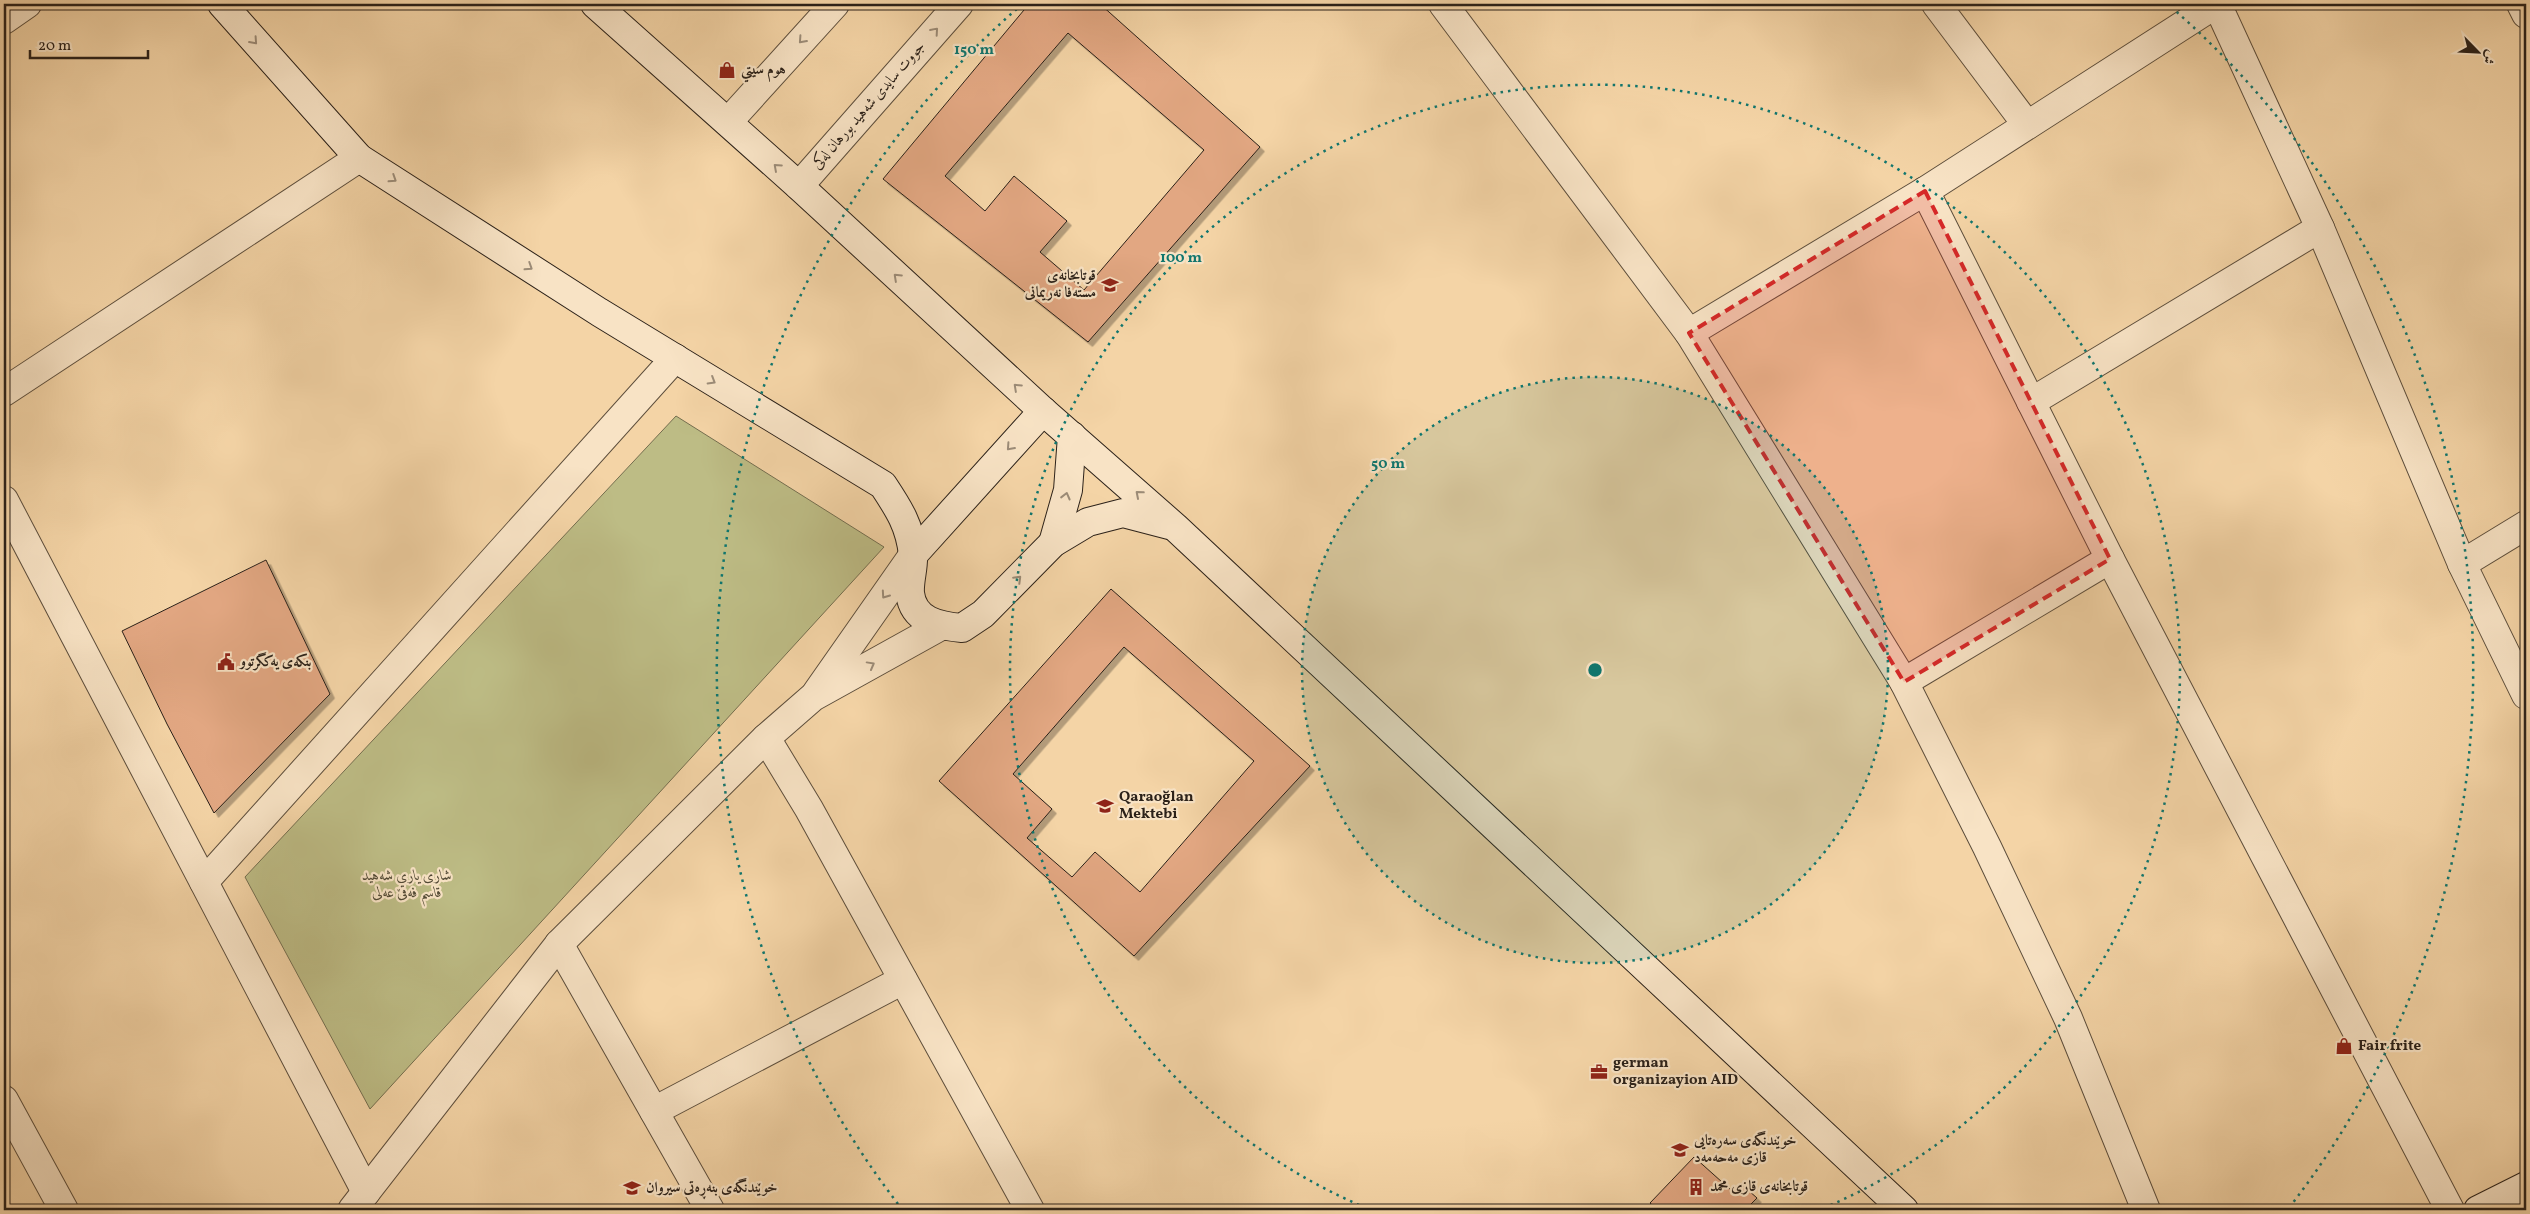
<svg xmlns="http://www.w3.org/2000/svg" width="2530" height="1214" font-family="Vollkorn,Amiri,serif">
<defs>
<filter id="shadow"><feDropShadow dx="4.5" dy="4.5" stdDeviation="0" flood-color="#0004"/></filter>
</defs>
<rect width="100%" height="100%" fill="#f4d4a6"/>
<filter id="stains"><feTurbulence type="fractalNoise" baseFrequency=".004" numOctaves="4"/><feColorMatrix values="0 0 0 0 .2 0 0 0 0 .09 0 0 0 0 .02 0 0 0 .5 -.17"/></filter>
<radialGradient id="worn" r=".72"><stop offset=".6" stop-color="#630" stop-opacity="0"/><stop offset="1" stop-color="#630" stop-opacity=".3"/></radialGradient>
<path fill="#bdbc85" stroke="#746e4f" d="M 676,416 L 884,547 L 370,1109 L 245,877 Z"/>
<g fill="#e2a782" stroke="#2b2119" fill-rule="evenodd" filter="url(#shadow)">
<path d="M 1029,4 L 1100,4 L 1260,147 L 1088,342 L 883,179 ZM 1068,33 L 1204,150 L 1084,290 L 1040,252 L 1067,221 L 1014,176 L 985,211 L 945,176 Z"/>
<path d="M 266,560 L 330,694 L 214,813 L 167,724 L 122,631 Z"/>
<path d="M 1111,589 L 1310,766 L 1134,956 L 939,781 ZM 1124,647 L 1254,761 L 1140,892 L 1095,852 L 1072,877 L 1027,838 L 1052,809 L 1013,774 Z"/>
<path d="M 1694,1157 L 1732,1191 L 1740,1183 L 1757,1198 L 1749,1206 L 1754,1210 L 1658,1210 L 1650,1203 Z"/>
</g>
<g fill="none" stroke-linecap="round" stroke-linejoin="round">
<g stroke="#5d4e3c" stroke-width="30">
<g id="minor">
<path d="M 1443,4 L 1689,333 L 1904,682 L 1987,847 L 2068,1018 L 2146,1210"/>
<path d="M 1936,4 L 2027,125"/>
<path d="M 2217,4 L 2320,228 L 2462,564 L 2526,695"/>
<path d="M 2521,4 L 2526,14"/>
<path d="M 4,20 L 27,4"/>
<path d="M 1925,191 L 2110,559 L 2450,1210"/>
<path d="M 1689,333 L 1925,191 L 2216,4"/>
<path d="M 4,392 L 359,158"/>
<path d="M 2031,402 L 2320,228"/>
<path d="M 4,500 L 366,1192"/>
<path d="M 2462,564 L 2526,525"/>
<path d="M 1904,682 L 2110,559"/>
<path d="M 766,738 L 809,809 L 1030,1210"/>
<path d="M 204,882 L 675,358"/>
<path d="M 559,944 L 710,1210"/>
<path d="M 4,1100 L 64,1210"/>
<path d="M 654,1111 L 903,980"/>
</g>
</g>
<g stroke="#5d4e3c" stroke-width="30">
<g id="tertiary">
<path d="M 728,122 L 835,4"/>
<path d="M 799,186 L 959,4"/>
<path d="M 817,692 L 913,555"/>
<path d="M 352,1210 L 559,944 L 766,738 L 813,697 L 941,626"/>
</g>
</g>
<g stroke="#2b2119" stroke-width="30">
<g id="secondary">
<path d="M 222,4 L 359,158 L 599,312 L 883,485 C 899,509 910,526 913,555 C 914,567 909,581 910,593 C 913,621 939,626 962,628 L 983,614 L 1053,543 L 1088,522 L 1123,513 L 1169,525"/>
<path d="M 595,4 L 799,186 L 1043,411 L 1175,527 L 1904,1210"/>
<path d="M 1053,543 L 1068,490 L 1072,436"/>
<path d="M 913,555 L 1043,411"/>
<path d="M 2478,1210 L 2526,1186"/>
</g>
</g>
<use href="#minor" stroke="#f8e3c5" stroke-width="28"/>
<use href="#tertiary" stroke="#f8e3c5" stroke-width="28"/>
<use href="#secondary" stroke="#f8e3c5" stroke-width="28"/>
</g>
<defs><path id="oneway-chevron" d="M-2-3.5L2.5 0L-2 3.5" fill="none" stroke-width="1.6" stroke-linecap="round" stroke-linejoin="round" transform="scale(1.25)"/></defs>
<g stroke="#9c8c78">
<use href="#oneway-chevron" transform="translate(935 31) rotate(-49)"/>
<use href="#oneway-chevron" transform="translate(802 40) rotate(132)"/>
<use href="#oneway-chevron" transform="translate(254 41) rotate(48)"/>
<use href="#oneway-chevron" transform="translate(777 167) rotate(-138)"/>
<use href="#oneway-chevron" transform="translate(393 179) rotate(33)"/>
<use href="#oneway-chevron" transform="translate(529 267) rotate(33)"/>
<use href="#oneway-chevron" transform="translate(897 277) rotate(-137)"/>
<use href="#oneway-chevron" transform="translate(712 381) rotate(31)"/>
<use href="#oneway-chevron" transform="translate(1017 387) rotate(-137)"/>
<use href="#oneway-chevron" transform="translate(1010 447) rotate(132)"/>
<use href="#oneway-chevron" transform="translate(1139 494) rotate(-139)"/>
<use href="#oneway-chevron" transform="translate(1066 496) rotate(-76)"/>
<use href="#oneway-chevron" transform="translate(1018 579) rotate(-45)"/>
<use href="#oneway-chevron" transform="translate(885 595) rotate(125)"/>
<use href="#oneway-chevron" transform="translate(871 665) rotate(-29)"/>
</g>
<path fill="#d62828" fill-opacity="0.2" stroke="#d62828" stroke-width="4" stroke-dasharray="10 6" stroke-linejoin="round" d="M 1925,191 L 2110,559 L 1904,682 L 1689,333 Z"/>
<circle cx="1595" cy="670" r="293" fill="#0f766e" fill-opacity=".12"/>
<g fill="none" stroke="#0f766e" stroke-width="2.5" stroke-dasharray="2.5 5">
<circle cx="1595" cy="670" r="293"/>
<path d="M1366 1208A585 585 0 1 1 1824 1208"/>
<path d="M898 1204A878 878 0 0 1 1019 7M2171 7A878 878 0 0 1 2292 1204"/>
</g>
<defs>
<g id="shop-bare" transform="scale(1.35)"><path d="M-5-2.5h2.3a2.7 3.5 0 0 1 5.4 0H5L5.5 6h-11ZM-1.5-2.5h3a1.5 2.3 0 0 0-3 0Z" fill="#8f2418" stroke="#f8e3c5" stroke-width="2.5" paint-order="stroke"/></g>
<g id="school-bare" transform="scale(1.35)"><path d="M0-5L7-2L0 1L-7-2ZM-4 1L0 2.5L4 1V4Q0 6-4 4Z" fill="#8f2418" stroke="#f8e3c5" stroke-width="2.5" paint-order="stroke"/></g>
<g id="civic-bare" transform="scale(1.35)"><path d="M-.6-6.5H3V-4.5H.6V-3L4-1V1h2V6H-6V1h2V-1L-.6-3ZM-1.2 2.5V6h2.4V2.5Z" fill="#8f2418" stroke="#f8e3c5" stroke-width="2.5" paint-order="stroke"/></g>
<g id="office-bare" transform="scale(1.35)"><path d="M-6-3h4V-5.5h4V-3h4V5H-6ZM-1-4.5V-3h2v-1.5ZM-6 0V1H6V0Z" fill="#8f2418" stroke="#f8e3c5" stroke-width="2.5" paint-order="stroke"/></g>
<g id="building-bare" transform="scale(1.35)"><path d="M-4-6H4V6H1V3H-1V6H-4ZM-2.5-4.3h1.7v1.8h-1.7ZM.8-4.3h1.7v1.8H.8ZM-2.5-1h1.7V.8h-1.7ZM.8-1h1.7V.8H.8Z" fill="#8f2418" stroke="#f8e3c5" stroke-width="2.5" paint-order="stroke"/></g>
</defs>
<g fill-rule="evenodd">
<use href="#shop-bare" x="727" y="70"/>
<use href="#school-bare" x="1110" y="285"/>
<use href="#civic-bare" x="226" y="662"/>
<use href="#school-bare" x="1105" y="806"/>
<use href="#shop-bare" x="2344" y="1046"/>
<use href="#office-bare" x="1599" y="1072"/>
<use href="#school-bare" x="1680" y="1150"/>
<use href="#building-bare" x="1696" y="1187"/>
<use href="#school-bare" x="632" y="1188"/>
</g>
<g text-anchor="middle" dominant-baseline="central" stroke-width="4.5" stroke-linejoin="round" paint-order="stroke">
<g font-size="15" font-weight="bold" fill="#2b2119" stroke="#f8e3c5" text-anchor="start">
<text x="741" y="70">هوم سيتي</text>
<text x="1096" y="276" text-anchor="end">قوتابخانەی<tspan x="1096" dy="17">مستەفا نەریمانی</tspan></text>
<text x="240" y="662">بنکەی یەکگرتوو</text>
<text x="1119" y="797">Qaraoğlan<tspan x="1119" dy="17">Mektebi</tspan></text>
<text x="2358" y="1046">Fair frite</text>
<text x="1613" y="1063">german<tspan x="1613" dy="17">organizayion AID</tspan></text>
<text x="1694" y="1141">خوێندنگەی سەرەتایی<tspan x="1694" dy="17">قازی مەحەمەد</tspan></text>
<text x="1710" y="1187">قوتابخانەی قازی محمد</text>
<text x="646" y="1188">خوێندنگەی بنەڕەتی سیروان</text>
</g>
<g font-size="15" fill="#2b2119" stroke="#f8e3c5">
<text transform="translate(869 106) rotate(-49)">جووت سایدی شەهید بورهان لەکی</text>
</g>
<g font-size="15" font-style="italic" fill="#504834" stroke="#f8e3c5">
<text x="407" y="876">شاری یاری شەهید<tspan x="407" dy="17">قاسم فەقێ عەلی</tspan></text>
</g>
</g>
<circle cx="1595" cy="670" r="8" fill="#0f766e" stroke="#f8e3c5" stroke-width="2.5"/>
<g font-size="15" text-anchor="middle" font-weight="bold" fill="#0f766e" stroke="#f8e3c5" stroke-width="4.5" stroke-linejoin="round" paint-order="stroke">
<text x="974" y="54">150 m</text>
<text x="1181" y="262">100 m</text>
<text x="1388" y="468">50 m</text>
</g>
<rect width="2530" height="1214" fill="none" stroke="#f4d4a6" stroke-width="20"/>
<rect x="5" y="5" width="2520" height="1204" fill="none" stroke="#2b2119" stroke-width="2.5"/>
<rect x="10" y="10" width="2510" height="1194" fill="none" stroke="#2b2119"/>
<g transform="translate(2478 52) rotate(114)" stroke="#f8e3c5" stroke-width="4" paint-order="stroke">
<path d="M0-4L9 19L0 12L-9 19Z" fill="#2b2119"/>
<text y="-8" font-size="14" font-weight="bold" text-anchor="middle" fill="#2b2119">ش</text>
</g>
<path d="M30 50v8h118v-8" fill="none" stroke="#2b2119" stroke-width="2.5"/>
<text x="38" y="50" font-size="15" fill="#2b2119" stroke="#f8e3c5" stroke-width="4" paint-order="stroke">20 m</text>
<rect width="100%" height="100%" filter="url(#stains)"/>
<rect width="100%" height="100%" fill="url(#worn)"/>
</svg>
